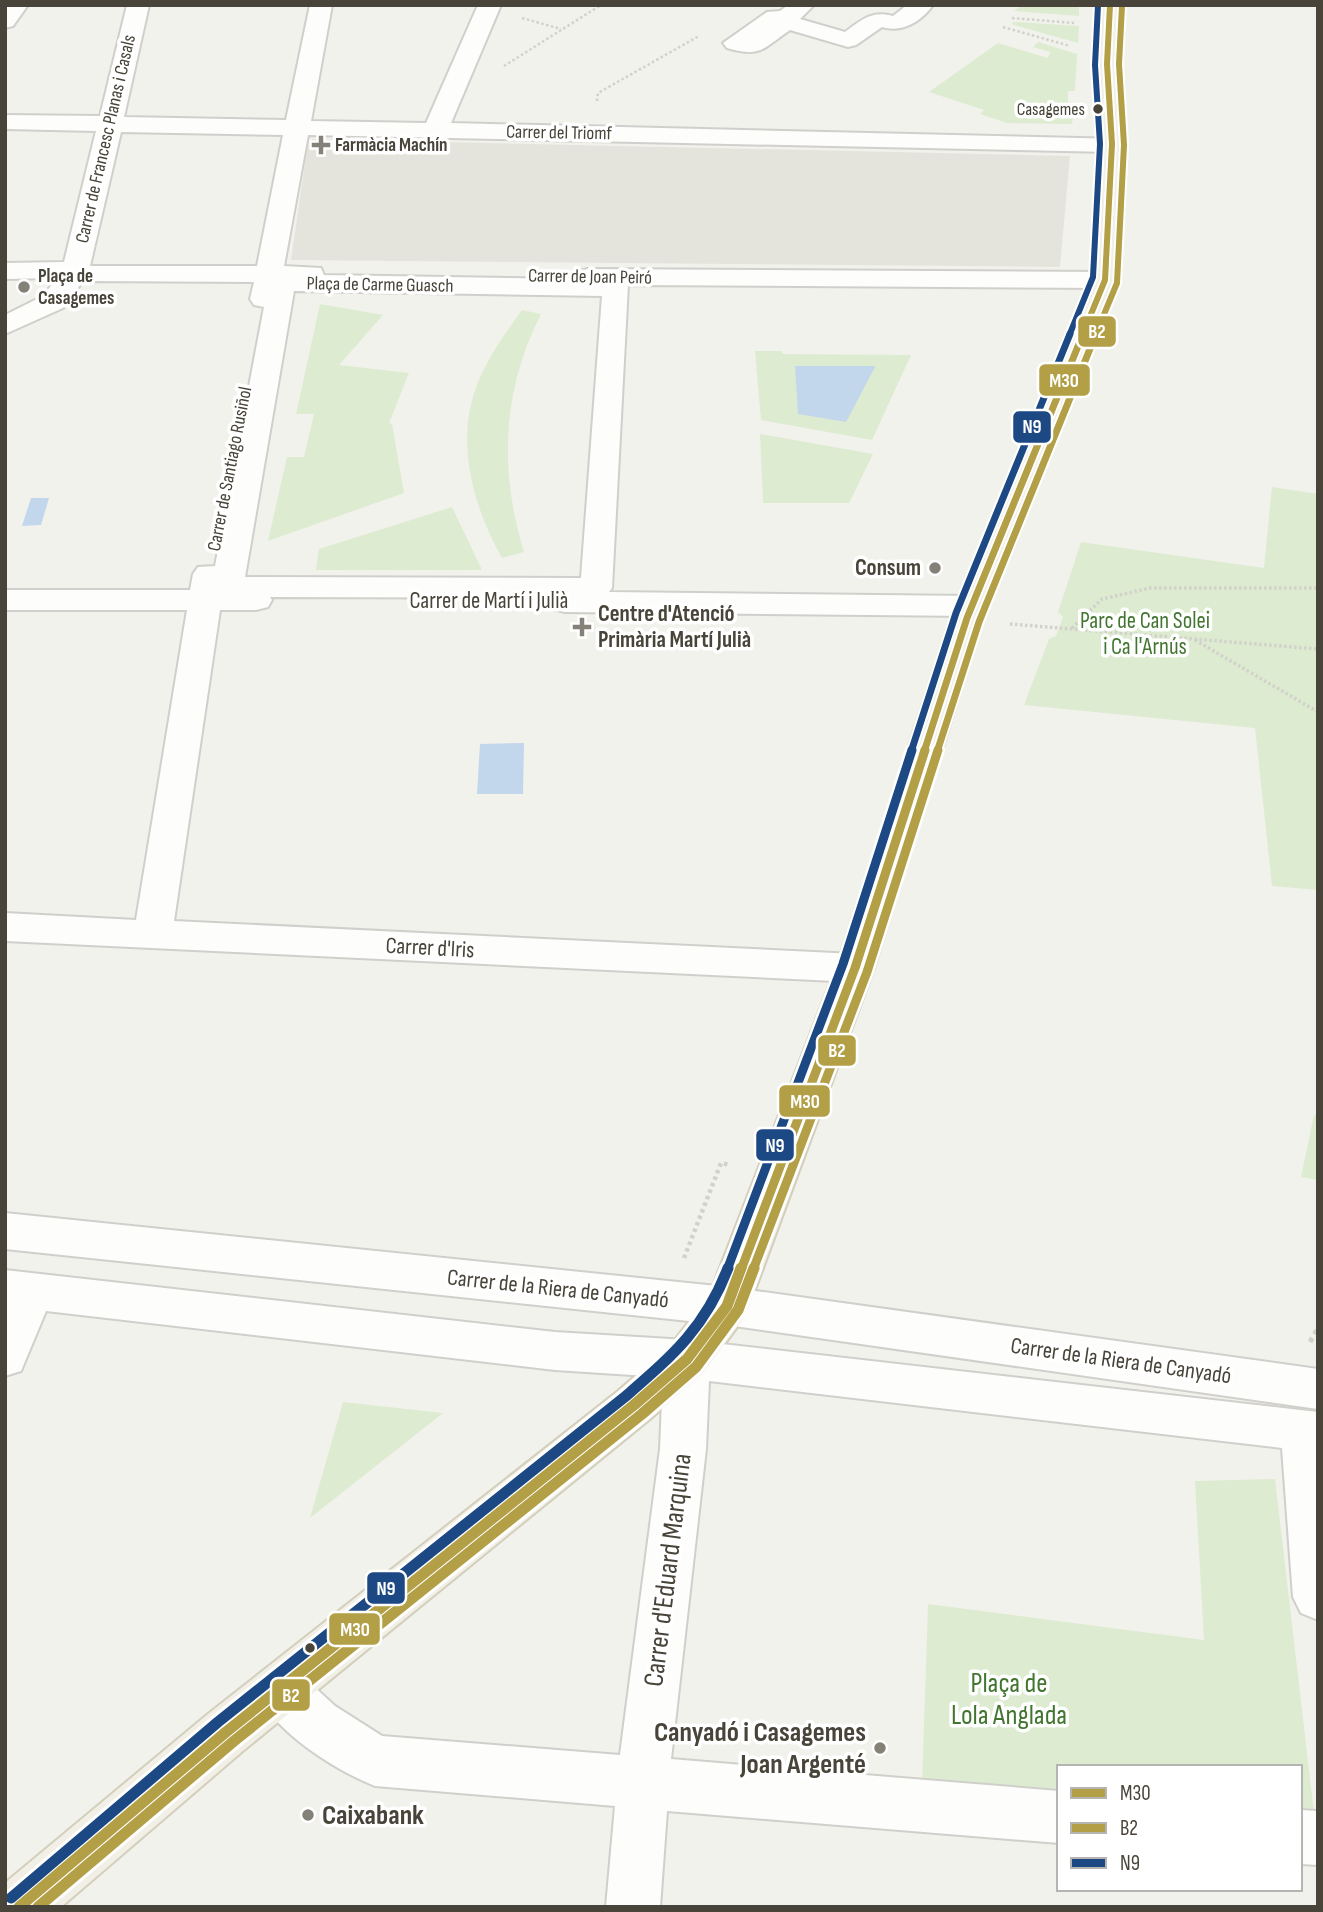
<svg xmlns="http://www.w3.org/2000/svg" width="1323" height="1912" font-family="'Sofia Sans Condensed',sans-serif">
<rect width="100%" height="100%" fill="#f2f2ed"/>
<path fill="#e5e4dc" d="M 313,139 L 1070,156 L 1060,267 L 291,260 L 308,142 Z"/>
<g fill="#ddebd0">
<path d="M 1022,5 L 1079,5 L 1079,16 L 1014,11 Z"/>
<path d="M 1014,22 L 1079,26 L 1078,43 L 1011,24 Z"/>
<path d="M 1038,42 L 1077,54 L 1075,91 L 1068,91 L 1068,104 L 1075,104 L 1072,124 L 1007,123 L 980,114 L 984,110 L 929,92 L 998,43 L 1048,58 L 1050,52 L 1033,47 Z"/>
<path d="M 320,304 L 383,315 L 339,365 L 409,373 L 389,423 L 392,424 L 404,493 L 268,541 L 287,457 L 304,457 L 314,414 L 296,414 Z"/>
<path d="M 522,310 L 541,314 C 502,390 499,471 524,552 L 502,558 C 472,505 454,438 479,380 C 490,354 506,332 522,310 Z"/>
<path d="M 755,351 L 781,351 L 783,354 L 911,355 L 872,440 L 761,420 Z"/>
<path d="M 760,434 L 873,454 L 849,503 L 763,503 Z"/>
<path d="M 1272,487 L 1318,494 L 1318,890 L 1272,886 L 1255,728 L 1024,705 L 1049,639 L 1056,636 L 1063,617 L 1058,612 L 1081,542 L 1264,568 Z"/>
<path d="M 452,507 L 482,570 L 316,570 L 319,549 Z"/>
<path d="M 1314,1115 L 1318,1116 L 1318,1180 L 1301,1177 Z"/>
<path d="M 343,1402 L 443,1413 L 310,1518 Z"/>
<path d="M 1275,1479 L 1315,1821 L 1300,1820 L 1300,1767 L 1059,1767 L 1059,1798 L 922,1786 L 928,1604 L 1204,1640 L 1195,1481 Z"/>
</g>
<g fill="#c2d6ec">
<path d="M 795,366 L 875,366 L 875,367 L 846,422 L 798,414 Z"/>
<path d="M 31,498 L 49,498 L 41,525 L 22,526 Z"/>
<path d="M 524,743 L 523,794 L 477,794 L 480,744 Z"/>
</g>
<g fill="none" stroke-linecap="round" stroke-linejoin="round">
<g stroke="#d0cfcb" stroke-width="4">
<g id="street">
<path d="M 5,5 L 28,5 L 13,26 L 5,28 Z"/>
<path d="M 127,5 L 149,5 L 124,117 L 286,120 L 310,5 L 332,5 L 311,121 L 426,123 L 478,5 L 501,5 L 451,123 L 1121,139 L 1125,144 L 1121,149 L 1112,152 L 308,135 L 284,266 L 321,268 L 324,275 L 576,279 L 578,271 L 588,269 L 1105,272 L 1115,274 L 1119,280 L 1115,286 L 1105,288 L 628,285 L 612,588 L 609,592 L 972,596 L 984,599 L 988,606 L 984,613 L 972,616 L 565,612 L 553,609 L 549,602 L 551,598 L 270,597 L 272,600 L 268,607 L 256,610 L 220,610 L 174,921 L 855,954 L 869,958 L 874,968 L 869,978 L 855,982 L 5,941 L 5,913 L 136,920 L 187,610 L 5,610 L 5,590 L 190,590 L 193,574 L 198,567 L 215,566 L 264,307 L 254,305 L 250,299 L 254,282 L 83,281 L 63,308 L 5,334 L 5,315 L 43,296 L 57,278 L 5,279 L 5,263 L 64,262 L 96,131 L 5,129 L 5,115 L 100,116 ZM 121,132 L 283,135 L 257,266 L 90,266 ZM 294,291 L 602,296 L 581,578 L 245,577 Z"/>
<path d="M 788,5 L 814,5 L 800,19 L 845,32 C 861,20 872,10 893,16 L 907,5 L 933,5 C 921,22 902,33 882,27 L 856,45 L 848,47 L 790,30 C 762,49 761,58 727,48 L 723,43 L 767,12 L 780,11 Z"/>
<path d="M 5,1213 L 727,1287 L 1318,1369 L 1318,1409 L 727,1325 L 5,1249 Z"/>
<path d="M 5,1270 L 555,1332 L 687,1340 L 1318,1412 L 1318,1620 L 1301,1613 L 1293,1597 L 1282,1448 L 709,1381 L 706,1449 L 671,1759 L 1059,1791 L 1059,1843 L 667,1811 L 660,1907 L 606,1907 L 615,1806 L 375,1786 C 333,1769 273,1731 255,1689 L 262,1672 L 280,1665 L 298,1672 L 335,1706 L 382,1736 L 620,1755 L 660,1449 L 663,1377 L 555,1370 L 46,1311 L 21,1371 L 5,1376 Z"/>
<path d="M 1300,1810 L 1318,1811 L 1318,1865 L 1300,1864 Z"/>
</g>
</g>
<g stroke="#d3cfbc" stroke-width="4">
<path id="primary" d="M 1099,5 L 1121,5 L 1119,64 L 1125,144 L 1119,280 L 983,618 L 874,968 L 749,1306 L 743,1319 L 703,1373 L 650,1419 L 244,1750 L 61,1907 L 5,1907 L 5,1883 L 208,1714 L 618,1391 L 671,1345 L 709,1296 L 836,968 L 951,618 L 1091,280 L 1099,144 L 1095,64 Z"/>
</g>
<g stroke="#d2d2cb" stroke-width="2.5" stroke-dasharray="2.5 2.5" stroke-linecap="butt">
<path d="M 522,18 L 561,29"/>
<path d="M 1012,18 L 1074,23"/>
<path d="M 1003,27 L 1070,46"/>
<path d="M 504,66 L 601,5"/>
<path d="M 597,101 L 598,93 L 699,36"/>
</g>
<g stroke="#d2d2cb" stroke-width="3.5" stroke-dasharray="2.5 2.5" stroke-linecap="butt">
<path d="M 1010,624 L 1318,649"/>
<path d="M 1072,628 L 1102,599 L 1150,588 L 1318,588"/>
<path d="M 1195,640 L 1318,712"/>
</g>
<path stroke="#d2d2cb" stroke-width="4.5" stroke-dasharray="3.5 3.5" stroke-linecap="butt" d="M 684,1258 L 721,1163 L 730,1165"/>
<path stroke="#d2d2cb" stroke-width="5" stroke-dasharray="4.5 4.5" stroke-linecap="butt" d="M 1310,1342 L 1318,1328"/>
<use href="#street" fill="#fdfdfc" fill-rule="evenodd"/>
<use href="#primary" fill="#f1efe6" fill-rule="evenodd"/>
<g stroke="#fff" stroke-width="10">
<path id="bus-1-far3" d="M 1082,336 L 1105,280 L 1112,144 L 1107,64 L 1110,5"/>
</g>
<g stroke="#fff" stroke-width="11">
<path id="bus-1-far2" d="M 924,752 L 967,618 L 1083,334"/>
</g>
<g stroke="#fff" stroke-width="14">
<path id="bus-1-far1" d="M 741,1270 L 855,968 L 925,750"/>
</g>
<g stroke="#fff" stroke-width="17">
<path id="bus-1" d="M 19,1907 L 226,1732 L 634,1405 L 687,1359 L 727,1306 L 741,1268"/>
</g>
<g stroke="#fff" stroke-width="10">
<path id="bus-2-far3" d="M 1095,336 L 1117,283 L 1124,145 L 1119,64 L 1122,6"/>
</g>
<g stroke="#fff" stroke-width="11">
<path id="bus-2-far2" d="M 937,752 L 979,622 L 1096,334"/>
</g>
<g stroke="#fff" stroke-width="14">
<path id="bus-2-far1" d="M 753,1270 L 867,972 L 938,750"/>
</g>
<g stroke="#fff" stroke-width="17">
<path id="bus-2" d="M 38,1907 L 234,1741 L 642,1414 L 696,1367 L 738,1310 L 754,1268"/>
</g>
<g stroke="#fff" stroke-width="10">
<path id="bus-3-far3" d="M 1069,336 L 1093,277 L 1100,144 L 1095,65 L 1098,5"/>
</g>
<g stroke="#fff" stroke-width="11">
<path id="bus-3-far2" d="M 911,752 L 956,613 L 1070,334"/>
</g>
<g stroke="#fff" stroke-width="14">
<path id="bus-3-far1" d="M 727,1270 L 843,964 L 912,750"/>
</g>
<g stroke="#fff" stroke-width="17">
<path id="bus-3" d="M 11,1898 L 218,1722 L 626,1396 C 673,1355 705,1328 728,1268"/>
</g>
<use href="#bus-1-far3" stroke="#b29f46" stroke-width="6"/>
<use href="#bus-1-far2" stroke="#b29f46" stroke-width="7"/>
<use href="#bus-1-far1" stroke="#b29f46" stroke-width="9"/>
<use href="#bus-1" stroke="#b29f46" stroke-width="11"/>
<use href="#bus-2-far3" stroke="#b29f46" stroke-width="6"/>
<use href="#bus-2-far2" stroke="#b29f46" stroke-width="7"/>
<use href="#bus-2-far1" stroke="#b29f46" stroke-width="9"/>
<use href="#bus-2" stroke="#b29f46" stroke-width="11"/>
<use href="#bus-3-far3" stroke="#1c4883" stroke-width="6"/>
<use href="#bus-3-far2" stroke="#1c4883" stroke-width="7"/>
<use href="#bus-3-far1" stroke="#1c4883" stroke-width="9"/>
<use href="#bus-3" stroke="#1c4883" stroke-width="11"/>
</g>
<g fill="#484439" stroke="#fff" stroke-width="2.5">
<circle cx="1098" cy="109" r="6"/>
<circle cx="310" cy="1648" r="6"/>
</g>
<g fill="#848178" stroke="#fff" stroke-width="2.5">
<path d="M317.5 134.5h7v7h7v7h-7v7h-7v-7h-7v-7h7z"/>
<circle cx="24" cy="287" r="7"/>
<circle cx="935" cy="568" r="7"/>
<path d="M578.5 616.5h7v7h7v7h-7v7h-7v-7h-7v-7h7z"/>
<circle cx="880" cy="1748" r="7"/>
<circle cx="308" cy="1815" r="7"/>
</g>
<g text-anchor="middle" dominant-baseline="central" stroke-width="7" stroke-linejoin="round" paint-order="stroke">
<g font-size="18" fill="#484439" stroke="#fff" text-anchor="end">
<text x="1085" y="109">Casagemes</text>
</g>
<g font-size="19" fill="#484439" stroke="#fff">
<text transform="translate(559 133) rotate(1)">Carrer del Triomf</text>
<text transform="translate(106 139) rotate(-77)">Carrer de Francesc Planas i Casals</text>
<text transform="translate(590 277) rotate(1)">Carrer de Joan Peiró</text>
<text transform="translate(380 285) rotate(1)">Plaça de Carme Guasch</text>
<text transform="translate(230 469) rotate(-79)">Carrer de Santiago Rusiñol</text>
</g>
<g font-size="19" font-weight="bold" fill="#484439" stroke="#fff" text-anchor="start">
<text x="335" y="145">Farmàcia Machín</text>
<text x="38" y="276">Plaça de<tspan x="38" dy="22">Casagemes</tspan></text>
</g>
<g font-size="23" font-weight="bold" fill="#484439" stroke="#fff" text-anchor="end">
<text x="921" y="568">Consum</text>
<text x="598" y="614" text-anchor="start">Centre d'Atenció<tspan x="598" dy="26">Primària Martí Julià</tspan></text>
</g>
<g font-size="23" fill="#484439" stroke="#fff">
<text x="489" y="601">Carrer de Martí i Julià</text>
<text transform="translate(430 948) rotate(3)">Carrer d'Iris</text>
<text transform="translate(558 1289) rotate(6)">Carrer de la Riera de Canyadó</text>
<text transform="translate(1121 1361) rotate(8)">Carrer de la Riera de Canyadó</text>
</g>
<g font-size="23" fill="#427630" stroke="#fff">
<text x="1145" y="621">Parc de Can Solei<tspan x="1145" dy="26">i Ca l'Arnús</tspan></text>
</g>
<g font-size="28" fill="#484439" stroke="#fff">
<text transform="translate(668 1570) rotate(-83)">Carrer d'Eduard Marquina</text>
</g>
<g font-size="28" fill="#427630" stroke="#fff">
<text x="1009" y="1683">Plaça de<tspan x="1009" dy="32">Lola Anglada</tspan></text>
</g>
<g font-size="28" font-weight="bold" fill="#484439" stroke="#fff" text-anchor="end">
<text x="866" y="1732">Canyadó i Casagemes<tspan x="866" dy="32">Joan Argenté</tspan></text>
<text x="322" y="1815" text-anchor="start">Caixabank</text>
</g>
</g>
<g stroke="#fff" stroke-width="2.5">
<rect x="1077" y="315" width="40" height="33" rx="7" fill="#b29f46"/>
<rect x="1038" y="363" width="53" height="34" rx="7" fill="#b29f46"/>
<rect x="1012" y="410" width="40" height="34" rx="7" fill="#1c4883"/>
<rect x="817" y="1034" width="40" height="33" rx="7" fill="#b29f46"/>
<rect x="778" y="1084" width="53" height="34" rx="7" fill="#b29f46"/>
<rect x="755" y="1128" width="40" height="34" rx="7" fill="#1c4883"/>
<rect x="366" y="1571" width="40" height="34" rx="7" fill="#1c4883"/>
<rect x="328" y="1612" width="53" height="34" rx="7" fill="#b29f46"/>
<rect x="271" y="1678" width="40" height="34" rx="7" fill="#b29f46"/>
</g>
<g font-size="19" text-anchor="middle" font-weight="bold" fill="#fff">
<text x="1097" y="338">B2</text>
<text x="1064" y="387">M30</text>
<text x="1032" y="433">N9</text>
<text x="837" y="1057">B2</text>
<text x="805" y="1108">M30</text>
<text x="775" y="1152">N9</text>
<text x="386" y="1595">N9</text>
<text x="355" y="1636">M30</text>
<text x="291" y="1702">B2</text>
</g>
<rect width="1323" height="1912" fill="none" stroke="#484439" stroke-width="14"/>
<rect x="1057" y="1765" width="245" height="126" fill="#ffffff" stroke="#b6b4b0" stroke-width="2"/>
<rect x="1071" y="1788" width="35" height="10" fill="#b29f46" stroke="#b6b4b0" stroke-width="2"/>
<text x="1120" y="1800" font-size="21" fill="#484439">M30</text>
<rect x="1071" y="1823" width="35" height="10" fill="#b29f46" stroke="#b6b4b0" stroke-width="2"/>
<text x="1120" y="1835" font-size="21" fill="#484439">B2</text>
<rect x="1071" y="1858" width="35" height="10" fill="#1c4883" stroke="#b6b4b0" stroke-width="2"/>
<text x="1120" y="1870" font-size="21" fill="#484439">N9</text>
</svg>
